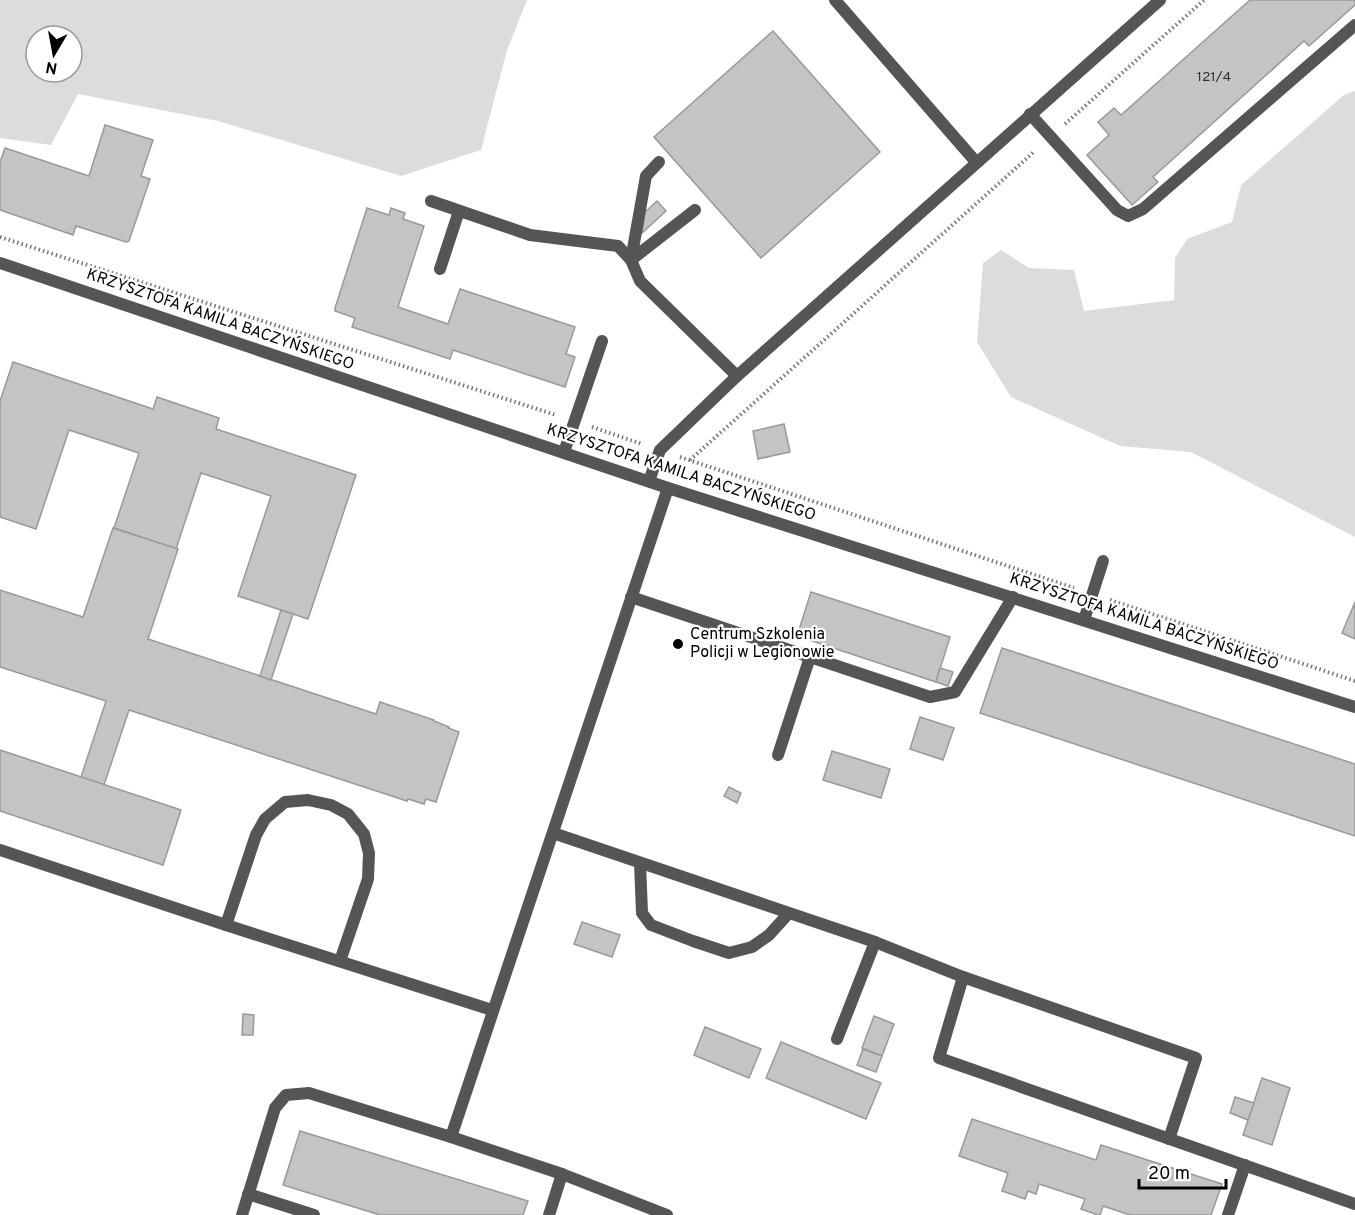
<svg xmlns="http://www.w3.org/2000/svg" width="1355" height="1215" font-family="Overpass,sans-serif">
<rect width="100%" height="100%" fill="#fff"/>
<g fill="#dcdcdc" fill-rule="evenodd">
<path d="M 0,0 L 527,0 L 507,50 L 481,150 L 401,176 L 218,121 L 78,94 L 51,145 L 0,138 ZM 36,36 L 72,36 L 72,72 L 36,72 Z"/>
<path d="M 1355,91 L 1355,537 L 1191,452 L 1120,446 L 1011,397 L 977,342 L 983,263 L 1001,250 L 1029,268 L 1074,270 L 1084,311 L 1174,300 L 1175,258 L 1187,239 L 1232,222 L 1241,185 L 1344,95 Z"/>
</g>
<g fill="#c4c4c4" stroke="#999" stroke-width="1.5">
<path d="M 1250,0 L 1355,0 L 1355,5 L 1309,46 L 1304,41 L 1153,177 L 1158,182 L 1132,205 L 1087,155 L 1109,135 L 1098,122 L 1114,108 L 1121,115 Z"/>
<path d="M 773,31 L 880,152 L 761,258 L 654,137 Z"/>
<path d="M 105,125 L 153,140 L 141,176 L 150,179 L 129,241 L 126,242 L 76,226 L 73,235 L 0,210 L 0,162 L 5,148 L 89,176 Z"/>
<path d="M 657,201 L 666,211 L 642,233 L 645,212 Z"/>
<path d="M 367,208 L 389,215 L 391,208 L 405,213 L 403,219 L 424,226 L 398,307 L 448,324 L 460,289 L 575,327 L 566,354 L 575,357 L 565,387 L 453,350 L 450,359 L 352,327 L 355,318 L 335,311 L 335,308 Z"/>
<path d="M 13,362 L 153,409 L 157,397 L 219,418 L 216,429 L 356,475 L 308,619 L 238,596 L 271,496 L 201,473 L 176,549 L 114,528 L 139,453 L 69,430 L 36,529 L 0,517 L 0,401 Z"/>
<path d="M 784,424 L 790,452 L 758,459 L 753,431 Z"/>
<path d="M 113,528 L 178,549 L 148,639 L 376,714 L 380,702 L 434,720 L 434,721 L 449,727 L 448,728 L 459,732 L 436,802 L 426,799 L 424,804 L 408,799 L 407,801 L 129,710 L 104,785 L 81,777 L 106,701 L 0,667 L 0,590 L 83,617 Z"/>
<path d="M 811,592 L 950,637 L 936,682 L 797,636 Z"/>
<path d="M 1355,602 L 1355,639 L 1342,633 Z"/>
<path d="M 281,610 L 293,614 L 271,680 L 260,676 Z"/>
<path d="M 1002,648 L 1355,764 L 1355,836 L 980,713 Z"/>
<path d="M 940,668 L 953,672 L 948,686 L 936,682 Z"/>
<path d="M 920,717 L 954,728 L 943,760 L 910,749 Z"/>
<path d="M 0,750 L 181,810 L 163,865 L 0,811 Z"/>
<path d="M 832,751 L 890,769 L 881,798 L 823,780 Z"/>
<path d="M 729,787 L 741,793 L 737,803 L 724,796 Z"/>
<path d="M 582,922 L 620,935 L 612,957 L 574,944 Z"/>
<path d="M 243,1014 L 254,1015 L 253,1035 L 242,1035 Z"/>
<path d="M 874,1016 L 894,1024 L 882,1056 L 862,1048 Z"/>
<path d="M 705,1027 L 761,1049 L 749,1078 L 694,1055 Z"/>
<path d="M 781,1042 L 881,1083 L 866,1119 L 766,1078 Z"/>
<path d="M 863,1049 L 882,1056 L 876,1072 L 857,1065 Z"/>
<path d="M 1262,1078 L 1290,1088 L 1272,1145 L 1243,1135 Z"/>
<path d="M 1235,1097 L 1254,1103 L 1248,1120 L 1230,1113 Z"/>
<path d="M 972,1119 L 1096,1160 L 1101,1145 L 1222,1184 L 1211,1215 L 1130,1215 L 1103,1206 L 1100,1215 L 1098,1215 L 1081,1209 L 1085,1199 L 1039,1184 L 1036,1194 L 1028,1191 L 1025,1199 L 1002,1191 L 1008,1173 L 959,1156 Z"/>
<path d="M 300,1131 L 528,1201 L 523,1215 L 380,1215 L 283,1185 Z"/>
</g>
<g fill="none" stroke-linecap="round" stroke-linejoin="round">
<g stroke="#777" stroke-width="4" stroke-dasharray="1.5 3" stroke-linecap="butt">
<path d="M 1065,124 L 1204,0"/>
<path d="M 0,237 L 556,415"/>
<path d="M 592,427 L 642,444"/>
<path d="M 680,457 L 1074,588"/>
<path d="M 690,460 L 1035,151"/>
<path d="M 1110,600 L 1355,681"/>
</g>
<g stroke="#555" stroke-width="12">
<path d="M 835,0 L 976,162"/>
<path d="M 1030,114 L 1117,210 L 1128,216 L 1143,209 L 1355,25"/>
<path d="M 659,162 L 646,176 L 631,260 L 695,210"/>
<path d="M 431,201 L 530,235 L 618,246 L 631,260 L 640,281 L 737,376"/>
<path d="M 0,263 L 668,488 L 1355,707"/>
<path d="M 440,269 L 459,211"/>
<path d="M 564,452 L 602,341"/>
<path d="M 649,481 L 660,450 L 737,376 L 1160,0"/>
<path d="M 631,597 L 930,697 L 955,692 L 1013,597"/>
<path d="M 1084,620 L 1103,561"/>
<path d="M 778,755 L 810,657"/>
<path d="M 553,833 L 875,942 L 963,977 L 939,1058 L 1355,1204"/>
<path d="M 0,850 L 226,925 L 492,1010"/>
<path d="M 640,863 L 642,913 L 651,925 L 693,941 L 729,953 L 752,947 L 769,935 L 788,914"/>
<path d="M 226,925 L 256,835 L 265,819 L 285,802 L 308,800 L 331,805 L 348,814 L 364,834 L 369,853 L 368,879 L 340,961"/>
<path d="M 963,977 L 1196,1058 L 1169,1139"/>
<path d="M 837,1039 L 875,942"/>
<path d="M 248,1194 L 314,1215"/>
<path d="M 242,1215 L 275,1108 L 286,1095 L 309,1093 L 451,1137"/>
<path d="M 549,1215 L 562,1174"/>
<path d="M 667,1215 L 562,1174 L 451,1137 L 668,488"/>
<path d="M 1228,1215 L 1245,1165"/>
</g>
</g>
<circle fill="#000" stroke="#fff" stroke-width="2" cx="678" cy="644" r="6"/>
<g text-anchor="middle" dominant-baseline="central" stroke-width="4.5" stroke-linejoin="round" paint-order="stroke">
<g font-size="14" fill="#313131">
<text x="1214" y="77">121/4</text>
</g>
<g font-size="16" fill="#000" stroke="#fff">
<text transform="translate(220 320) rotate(19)">KRZYSZTOFA KAMILA BACZYŃSKIEGO</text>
<text transform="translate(681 473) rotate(18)">KRZYSZTOFA KAMILA BACZYŃSKIEGO</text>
<text transform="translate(1144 622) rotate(18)">KRZYSZTOFA KAMILA BACZYŃSKIEGO</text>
</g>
<g font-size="16" fill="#000" stroke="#fff" text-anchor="start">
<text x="690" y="635">Centrum Szkolenia<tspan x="690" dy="18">Policji w Legionowie</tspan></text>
</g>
</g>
<g transform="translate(54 54) rotate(190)"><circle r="28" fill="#ffffff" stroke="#999999" stroke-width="1.5"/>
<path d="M0-4.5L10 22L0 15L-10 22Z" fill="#000000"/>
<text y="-9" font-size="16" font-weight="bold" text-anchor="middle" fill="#000000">N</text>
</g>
<path d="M1139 1179v9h87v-9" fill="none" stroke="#000000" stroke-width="3"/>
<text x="1148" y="1179" font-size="18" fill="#000000" stroke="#ffffff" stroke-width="4.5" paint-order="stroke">20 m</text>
</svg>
